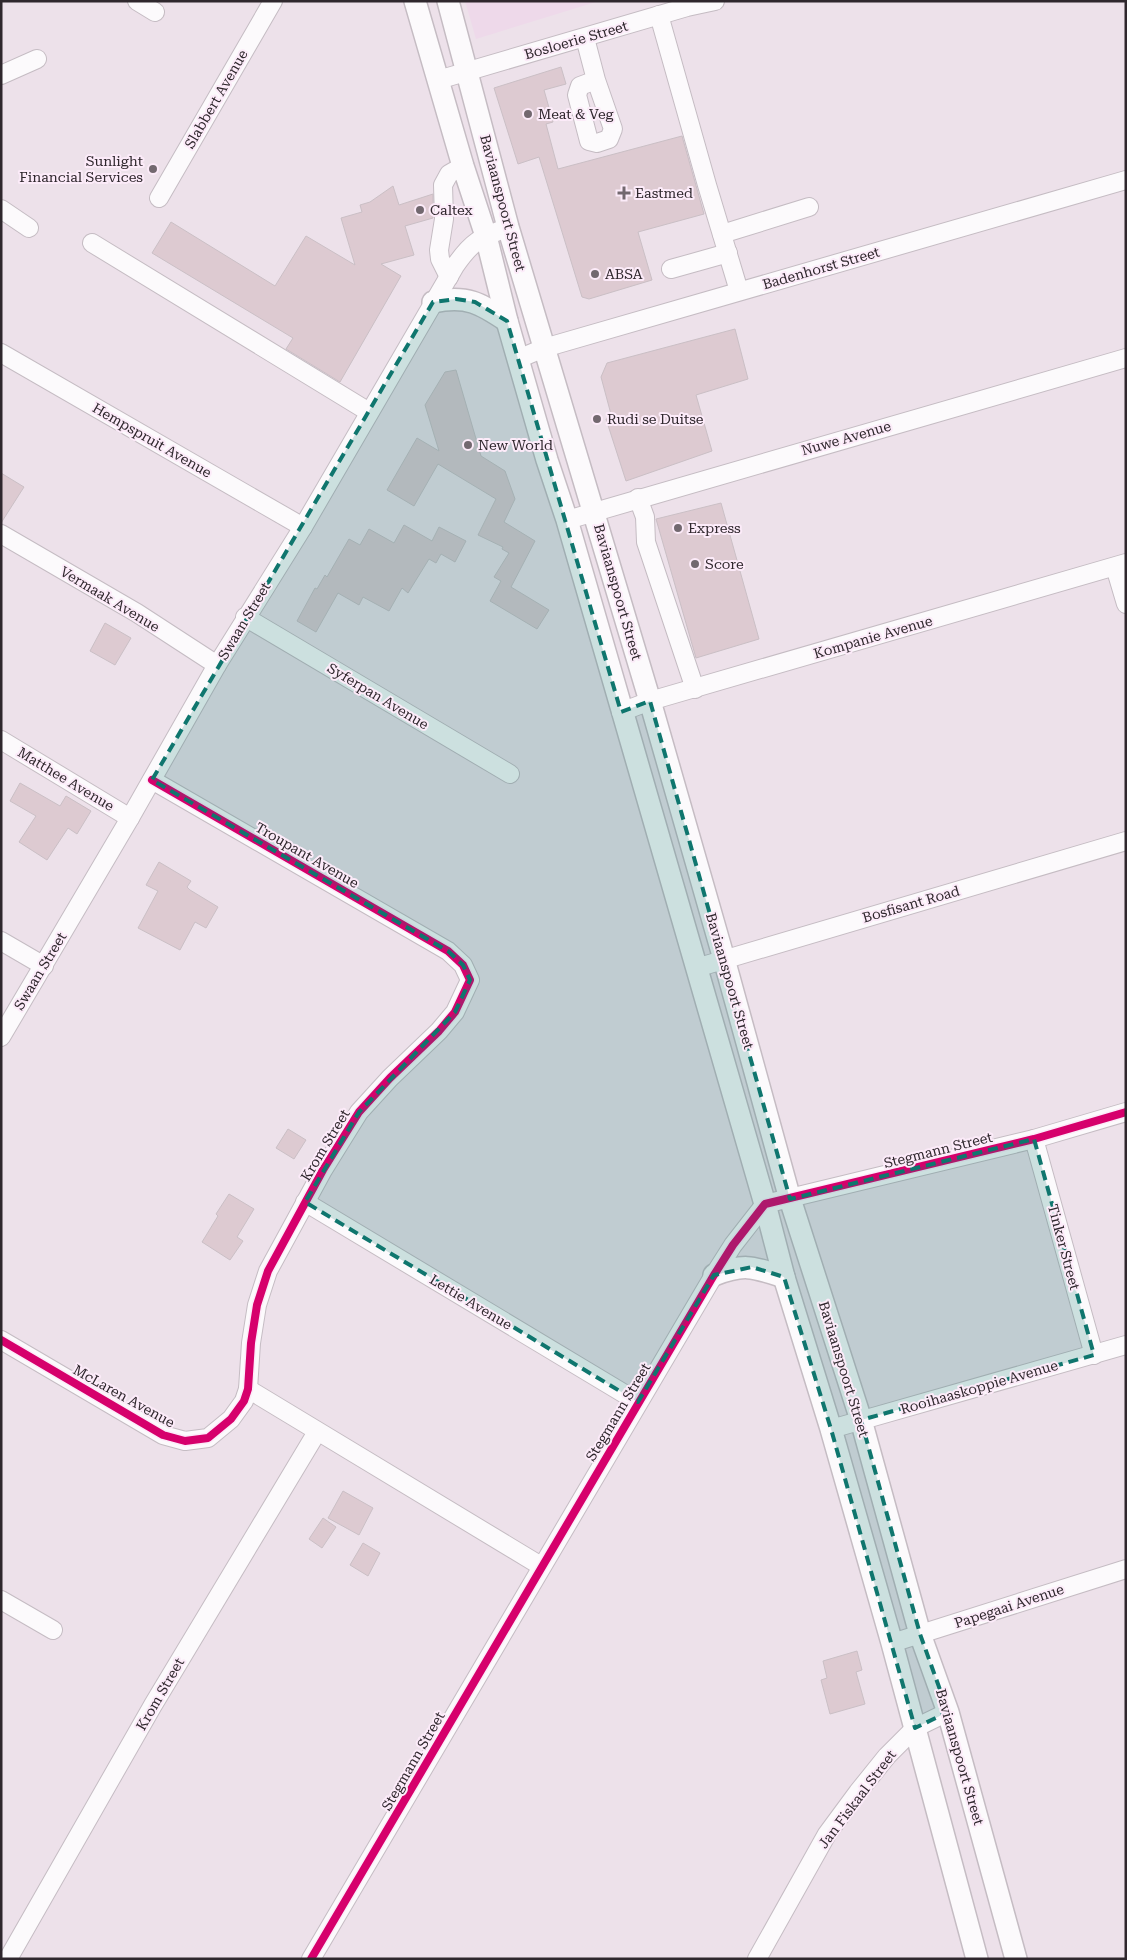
<svg xmlns="http://www.w3.org/2000/svg" width="1127" height="1960" font-family="'Roboto Serif',serif">
<rect width="100%" height="100%" fill="#ede1ea"/>
<path fill="#eed9ea" d="M 465,1 L 599,1 L 476,39 Z"/>
<g fill="#ddcad1" stroke="#cabfc5">
<path d="M 561,67 L 566,84 L 544,90 L 553,122 L 546,124 L 558,169 L 682,136 L 704,214 L 638,232 L 652,280 L 589,299 L 582,297 L 539,157 L 518,164 L 494,88 Z"/>
<path d="M 393,186 L 399,205 L 433,194 L 433,218 L 405,226 L 414,255 L 381,264 L 401,276 L 340,382 L 286,349 L 293,338 L 152,253 L 171,222 L 275,286 L 306,236 L 355,265 L 341,218 L 362,212 L 360,205 L 370,202 Z"/>
<path d="M 735,329 L 748,379 L 696,395 L 712,451 L 626,481 L 606,419 L 612,418 L 601,377 L 607,363 Z"/>
<path d="M 456,370 L 481,456 L 505,471 L 515,499 L 504,522 L 535,541 L 511,587 L 549,610 L 537,629 L 490,601 L 501,581 L 494,577 L 509,553 L 502,549 L 503,547 L 478,535 L 496,499 L 438,464 L 414,506 L 387,490 L 417,438 L 439,451 L 425,405 L 445,372 Z"/>
<path d="M 1,473 L 24,487 L 1,523 Z"/>
<path d="M 721,503 L 759,639 L 696,658 L 656,519 Z"/>
<path d="M 404,525 L 432,541 L 439,527 L 466,541 L 455,562 L 441,554 L 436,563 L 429,559 L 408,593 L 402,588 L 389,611 L 363,597 L 359,605 L 338,593 L 316,632 L 297,621 L 315,588 L 317,589 L 325,575 L 327,577 L 349,539 L 360,545 L 369,529 L 394,543 Z"/>
<path d="M 105,623 L 131,638 L 115,665 L 90,651 Z"/>
<path d="M 20,783 L 60,806 L 66,796 L 91,811 L 77,834 L 68,828 L 47,860 L 19,842 L 36,816 L 10,801 Z"/>
<path d="M 159,862 L 191,881 L 187,887 L 190,890 L 218,907 L 206,928 L 195,922 L 180,950 L 138,928 L 158,891 L 146,885 Z"/>
<path d="M 288,1129 L 306,1140 L 294,1159 L 276,1148 Z"/>
<path d="M 229,1194 L 254,1209 L 237,1237 L 243,1241 L 230,1260 L 202,1242 L 218,1216 L 216,1214 Z"/>
<path d="M 343,1491 L 373,1508 L 359,1535 L 328,1518 Z"/>
<path d="M 323,1518 L 336,1527 L 322,1548 L 309,1539 Z"/>
<path d="M 363,1543 L 380,1553 L 368,1576 L 350,1565 Z"/>
<path d="M 857,1651 L 862,1670 L 856,1672 L 865,1704 L 830,1714 L 821,1680 L 827,1678 L 823,1661 Z"/>
</g>
<g fill="none" stroke-linecap="round" stroke-linejoin="round">
<g stroke="#c5bcc3" stroke-width="20">
<g id="minor">
<path d="M 137,1 L 155,12"/>
<path d="M 659,15 L 707,185 L 739,291"/>
<path d="M 585,38 L 596,80 L 613,129 L 609,139 L 597,143 L 589,141 L 577,95 L 580,86 L 596,80"/>
<path d="M 1,75 L 37,59"/>
<path d="M 438,80 L 687,7 L 715,1"/>
<path d="M 159,198 L 273,1"/>
<path d="M 1,209 L 29,228"/>
<path d="M 722,234 L 809,207"/>
<path d="M 92,243 L 369,412"/>
<path d="M 671,269 L 728,253"/>
<path d="M 449,277 L 440,259 L 439,250 L 444,219 L 443,185 L 449,174 L 463,166"/>
<path d="M 1,353 L 303,527"/>
<path d="M 518,359 L 544,348 L 1126,180"/>
<path d="M 638,498 L 645,517 L 646,542 L 695,689"/>
<path d="M 567,520 L 1126,358"/>
<path d="M 1,534 L 137,613 L 217,665"/>
<path d="M 1115,567 L 1126,604"/>
<path d="M 245,617 L 510,774"/>
<path d="M 621,712 L 650,701 L 1126,563"/>
<path d="M 1,740 L 130,818"/>
<path d="M 1,941 L 44,966"/>
<path d="M 696,968 L 1126,841"/>
<path d="M 1,1037 L 130,818 L 217,665 L 303,527 L 455,266 C 472,241 480,238 508,227"/>
<path d="M 1034,1139 L 1094,1355"/>
<path d="M 305,1202 L 638,1402"/>
<path d="M 1,1340 L 163,1435 L 185,1441 L 208,1438 L 231,1419 L 244,1401 L 248,1389 L 251,1343 L 257,1305 L 268,1271 L 323,1170 L 359,1112 L 390,1078 L 439,1031 L 455,1012 L 470,980 L 463,965 L 448,951 L 152,780"/>
<path d="M 248,1389 L 541,1566"/>
<path d="M 831,1429 L 1126,1345"/>
<path d="M 1,1600 L 53,1630"/>
<path d="M 892,1643 L 1126,1569"/>
<path d="M 8,1959 L 153,1705 L 317,1432"/>
<path d="M 311,1959 L 714,1275 L 733,1245 L 765,1204 L 1034,1139 L 1126,1112"/>
<path d="M 757,1959 L 827,1834 L 858,1792 L 887,1756 L 915,1728 L 948,1712"/>
</g>
</g>
<g stroke="#c5bcc3" stroke-width="24">
<g id="major">
<path d="M 415,1 L 463,166 L 486,236 L 507,321 L 547,460 L 567,520 L 765,1204 L 784,1277 L 831,1429 L 892,1643 L 977,1959"/>
<path d="M 448,1 L 508,227 L 650,701 L 724,959 L 790,1199 L 861,1420 L 920,1634 L 948,1712 L 1016,1959"/>
<path d="M 433,302 C 467,295 480,303 507,321"/>
<path d="M 714,1275 C 745,1263 753,1267 784,1277"/>
</g>
</g>
<use href="#minor" stroke="#fcfafc" stroke-width="18"/>
<use href="#major" stroke="#fcfafc" stroke-width="21"/>
<g stroke="#fcebf9" stroke-width="11">
<g id="cycleway">
<path d="M 1,1340 L 163,1435 L 185,1441 L 208,1438 L 231,1419 L 244,1401 L 248,1389 L 251,1343 L 257,1305 L 268,1271 L 323,1170 L 359,1112 L 390,1078 L 439,1031 L 455,1012 L 470,980 L 463,965 L 448,951 L 152,780"/>
<path d="M 311,1959 L 714,1275 L 733,1245 L 765,1204 L 1034,1139 L 1126,1112"/>
</g>
</g>
<use href="#cycleway" stroke="#d6006c" stroke-width="8"/>
</g>
<path fill="#0f766e" fill-opacity="0.2" stroke="#0f766e" stroke-width="4" stroke-dasharray="10 6" stroke-linejoin="round" d="M 456,299 L 475,302 L 507,321 L 621,712 L 650,701 L 790,1199 L 1034,1139 L 1094,1355 L 861,1420 L 920,1634 L 948,1712 L 915,1728 L 831,1429 L 784,1277 L 752,1267 L 714,1275 L 638,1402 L 305,1202 L 359,1112 L 455,1012 L 470,980 L 463,965 L 448,951 L 152,780 L 433,302 Z"/>
<g fill="#72686f" stroke="#fcebf9" stroke-width="2">
<circle cx="528" cy="114" r="5"/>
<circle cx="153" cy="169" r="5"/>
<path d="M621.5 185.5h5v5h5v5h-5v5h-5v-5h-5v-5h5z"/>
<circle cx="420" cy="210" r="5"/>
<circle cx="595" cy="274" r="5"/>
<circle cx="597" cy="419" r="5"/>
<circle cx="468" cy="445" r="5"/>
<circle cx="678" cy="528" r="5"/>
<circle cx="695" cy="564" r="5"/>
</g>
<g text-anchor="middle" dominant-baseline="central" stroke-width="4" stroke-linejoin="round" paint-order="stroke">
<g font-size="14" fill="#2f272d" stroke="#fcebf9">
<text transform="translate(576 40) rotate(-16)">Bosloerie Street</text>
<text transform="translate(216 99) rotate(-60)">Slabbert Avenue</text>
<text transform="translate(503 203) rotate(75)">Baviaanspoort Street</text>
<text transform="translate(821 268) rotate(-16)">Badenhorst Street</text>
<text transform="translate(846 438) rotate(-16)">Nuwe Avenue</text>
<text transform="translate(152 440) rotate(30)">Hempspruit Avenue</text>
<text transform="translate(618 592) rotate(74)">Baviaanspoort Street</text>
<text transform="translate(110 599) rotate(31)">Vermaak Avenue</text>
<text transform="translate(244 621) rotate(-59)">Swaan Street</text>
<text transform="translate(873 637) rotate(-16)">Kompanie Avenue</text>
<text transform="translate(378 696) rotate(31)">Syferpan Avenue</text>
<text transform="translate(66 779) rotate(31)">Matthee Avenue</text>
<text transform="translate(307 855) rotate(30)">Troupant Avenue</text>
<text transform="translate(911 904) rotate(-16)">Bosfisant Road</text>
<text transform="translate(40 971) rotate(-59)">Swaan Street</text>
<text transform="translate(730 981) rotate(74)">Baviaanspoort Street</text>
<text transform="translate(325 1145) rotate(-59)">Krom Street</text>
<text transform="translate(938 1150) rotate(-14)">Stegmann Street</text>
<text transform="translate(1064 1247) rotate(75)">Tinker Street</text>
<text transform="translate(471 1302) rotate(31)">Lettie Avenue</text>
<text transform="translate(844 1369) rotate(73)">Baviaanspoort Street</text>
<text transform="translate(979 1387) rotate(-16)">Rooihaaskoppie Avenue</text>
<text transform="translate(124 1396) rotate(29)">McLaren Avenue</text>
<text transform="translate(618 1412) rotate(-59)">Stegmann Street</text>
<text transform="translate(1009 1606) rotate(-18)">Papegaai Avenue</text>
<text transform="translate(160 1694) rotate(-60)">Krom Street</text>
<text transform="translate(960 1757) rotate(74)">Baviaanspoort Street</text>
<text transform="translate(413 1761) rotate(-60)">Stegmann Street</text>
<text transform="translate(857 1799) rotate(-53)">Jan Fiskaal Street</text>
</g>
<g font-size="14" fill="#2f272d" stroke="#fcebf9" text-anchor="start">
<text x="538" y="114">Meat &amp; Veg</text>
<text x="143" y="161" text-anchor="end">Sunlight<tspan x="143" dy="16">Financial Services</tspan></text>
<text x="635" y="193">Eastmed</text>
<text x="430" y="210">Caltex</text>
<text x="605" y="274">ABSA</text>
<text x="607" y="419">Rudi se Duitse</text>
<text x="478" y="445">New World</text>
<text x="688" y="528">Express</text>
<text x="705" y="564">Score</text>
</g>
</g>
<rect width="1127" height="1960" fill="none" stroke="#2f272d" stroke-width="5"/>
</svg>
